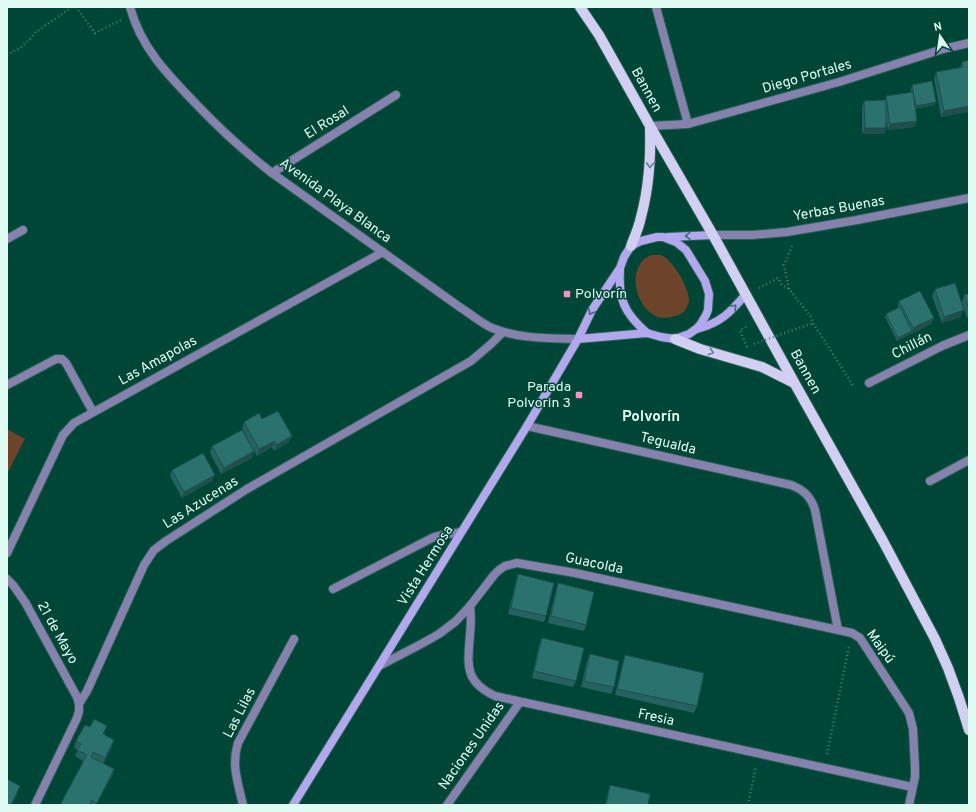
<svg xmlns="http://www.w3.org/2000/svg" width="976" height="812" font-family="Overpass,sans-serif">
<rect width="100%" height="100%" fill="#004636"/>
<g fill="#6d4329">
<path d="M 651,255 C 655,255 660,254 663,256 C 674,262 689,288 689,300 C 688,308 684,314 676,316 C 671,317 664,319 658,317 C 640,311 631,284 638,268 C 641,261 645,258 651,255 Z"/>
<path d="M 7,429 L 25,439 L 7,474 Z"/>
</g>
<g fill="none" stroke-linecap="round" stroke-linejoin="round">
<g stroke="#246354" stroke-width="10">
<g id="minor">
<path d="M 656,7 L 688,124"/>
<path d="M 650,126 L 688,124 L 839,82 L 943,49 L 969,43"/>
<path d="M 272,173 L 396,95"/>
<path d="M 713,235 L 752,235 L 787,232 L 857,220 L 969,198"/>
<path d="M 7,239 L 23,230"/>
<path d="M 869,383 L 942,346 L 969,335"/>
<path d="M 7,385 L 56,359 L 62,359 L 66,363 L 93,412"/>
<path d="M 527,426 L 791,485 C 804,490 811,497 815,510 L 838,630"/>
<path d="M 930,481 L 969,460"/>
<path d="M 7,553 L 63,435 L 74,423 L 383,252"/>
<path d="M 7,579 L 13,585 L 25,602 L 77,697 L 79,704"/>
<path d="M 333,589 L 434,537 L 443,535 L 461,532"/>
<path d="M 470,606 C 471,615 471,625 470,634 C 468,664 463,681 495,696 L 912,787"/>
<path d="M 379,666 L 423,643 L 439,634 L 456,621 L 470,606 L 494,575 L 499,570 L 505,566 L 517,563 L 575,573 L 852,633 L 860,638 L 909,713 L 913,729 L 915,768 L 915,777 L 909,805"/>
<path d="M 35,805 L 77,718 L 79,711 L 79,704 L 87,691 L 144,565 L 154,550 L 166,541 L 247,489 L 471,361 L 491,344 L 503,332"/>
<path d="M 243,805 C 238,783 231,765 238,743 L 294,639"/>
<path d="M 447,805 L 520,702"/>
</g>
</g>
<g stroke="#246354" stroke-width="10">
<path id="tertiary" d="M 130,7 C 141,48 168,75 197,105 C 220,129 245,152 272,173 L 461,308 C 471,314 481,323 492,328 C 519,339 550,338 578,339"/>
</g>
<g stroke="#246354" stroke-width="10">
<g id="secondary">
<path d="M 668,237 L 713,235"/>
<path d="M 620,269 C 618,299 624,313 647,333"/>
<path d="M 697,329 C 720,323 730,313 746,294"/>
<path d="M 293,805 L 527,426 L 578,339 L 592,310 L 620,268 L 624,257 L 631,246 L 641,241 L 657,237 L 663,237 L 676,242 L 686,250 L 705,281 L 709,294 L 708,310 L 706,315 L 700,325 L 696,329 L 689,334 L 675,339 L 661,337 L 647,333 L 578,339"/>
</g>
</g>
<g stroke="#246354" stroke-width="12">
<g id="primary">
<path d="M 580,7 L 599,35 L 650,126 L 713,235 L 795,384 L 883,541 L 935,639 L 948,668 L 959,698 L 969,730"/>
<path d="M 631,246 C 635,236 639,227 641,217 C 649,187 651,158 650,128"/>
<path d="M 675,339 L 700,349 L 762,367 L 794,383"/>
</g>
</g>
<g stroke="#498274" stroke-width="2.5" stroke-dasharray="1 3" stroke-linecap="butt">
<path d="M 76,7 L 95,33 L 121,20"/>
<path d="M 7,55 L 21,47 L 31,38 L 36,32 L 72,7"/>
<path d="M 759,288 L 778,278 L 782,285 L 789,289 L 811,317 L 813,323 L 854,387"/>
<path d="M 789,289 L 784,265 L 792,246"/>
<path d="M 746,327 L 740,330 L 747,347"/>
<path d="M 827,754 L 849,647"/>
<path d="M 748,805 L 756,766"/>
</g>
<use href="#minor" stroke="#8781ad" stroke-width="8"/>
<use href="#tertiary" stroke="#8781ad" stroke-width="8"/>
<use href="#secondary" stroke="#b3a7ed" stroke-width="8"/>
<use href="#primary" stroke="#d3cff3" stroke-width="10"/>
<path stroke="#498274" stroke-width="2.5" stroke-dasharray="1 3" stroke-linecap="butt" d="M 754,344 L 813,323"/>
</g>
<g fill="#25615f">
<path d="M 969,60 L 969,110 L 968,112 L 941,117 L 934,79 L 936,72 L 960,68 L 962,62 Z"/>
<path d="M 912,85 L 935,105 L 915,109 L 917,121 L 914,127 L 888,130 L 886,121 L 886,128 L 884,134 L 862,134 L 862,107 L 864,101 L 885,100 L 886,96 L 911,93 L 911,89 Z"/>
<path d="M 935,289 L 961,317 L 942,323 L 932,296 Z"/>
<path d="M 969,294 L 969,317 L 967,318 L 962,302 L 964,295 Z"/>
<path d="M 899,301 L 934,318 L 931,324 L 897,341 L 885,317 L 886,314 L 897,308 Z"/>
<path d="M 262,419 L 292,436 L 289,442 L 274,451 L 272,447 L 257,456 L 254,451 L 252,458 L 221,474 L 210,453 L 212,446 L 250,444 L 242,428 L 244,422 Z"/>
<path d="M 172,470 L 215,475 L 212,481 L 182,498 L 170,476 Z"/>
<path d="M 518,574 L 546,616 L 544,622 L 508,614 L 516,581 Z"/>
<path d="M 558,583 L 586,625 L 584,631 L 548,623 L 556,590 Z"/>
<path d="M 542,638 L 576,681 L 573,687 L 532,678 L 539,645 Z"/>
<path d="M 590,654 L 614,687 L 611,694 L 581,687 L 587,661 Z"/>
<path d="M 625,655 L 697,706 L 694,713 L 615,695 L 623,662 Z"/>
<path d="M 90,727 L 105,733 L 103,735 L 112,747 L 103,764 L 114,769 L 112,776 L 96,805 L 60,805 L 83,761 L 75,756 L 78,750 L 74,748 L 76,741 Z"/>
<path d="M 610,785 L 648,805 L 605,805 L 608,792 Z"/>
</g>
<g fill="#1e4f4d">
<path d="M 936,102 L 935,105 L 914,109 L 916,106 Z"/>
<path d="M 969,106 L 968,112 L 941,117 L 944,111 Z"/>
<path d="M 917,121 L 914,127 L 888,130 L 890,124 Z"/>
<path d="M 865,128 L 886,128 L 884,134 L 862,134 Z"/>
<path d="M 964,310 L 961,317 L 942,323 L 944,317 Z"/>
<path d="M 934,318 L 931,324 L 911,334 L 913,328 Z"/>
<path d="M 912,331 L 911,334 L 897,341 L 898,338 Z"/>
<path d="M 292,436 L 289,442 L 274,451 L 276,445 Z"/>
<path d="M 275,441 L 272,447 L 257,456 L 259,449 Z"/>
<path d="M 254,451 L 252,458 L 221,474 L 224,468 Z"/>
<path d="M 215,475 L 212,481 L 182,498 L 184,492 Z"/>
<path d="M 114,740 L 112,747 L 103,765 L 105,758 Z"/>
<path d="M 114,769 L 112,776 L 96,805 Z"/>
<path d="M 20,786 L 18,793 L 12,805 L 11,805 Z"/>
</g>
<g fill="#2b716e" stroke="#1e4f4d">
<path d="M 969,60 L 969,106 L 944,111 L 936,72 L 963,67 L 962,62 Z"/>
<path d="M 932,81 L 936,102 L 916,106 L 912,85 Z"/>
<path d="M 913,92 L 917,121 L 890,124 L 886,96 Z"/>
<path d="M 886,100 L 886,128 L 865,128 L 864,101 Z"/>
<path d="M 955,283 L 964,310 L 944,317 L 935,289 Z"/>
<path d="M 920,291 L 934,318 L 913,328 L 899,301 Z"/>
<path d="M 969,294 L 969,309 L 964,295 Z"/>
<path d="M 900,307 L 912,331 L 898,338 L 886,314 Z"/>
<path d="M 278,411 L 292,436 L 276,445 L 275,441 L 259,449 L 244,422 L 259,413 L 262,419 Z"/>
<path d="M 242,430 L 254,451 L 224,468 L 212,446 Z"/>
<path d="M 203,453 L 215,475 L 184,492 L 172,470 Z"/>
<path d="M 518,574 L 554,583 L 546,616 L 511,608 Z"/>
<path d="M 558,583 L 594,592 L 586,625 L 551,616 Z"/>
<path d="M 542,638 L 584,648 L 576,681 L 534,671 Z"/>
<path d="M 590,654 L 619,661 L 614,687 L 584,681 Z"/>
<path d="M 625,655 L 704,673 L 697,706 L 617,689 Z"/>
<path d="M 94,719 L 107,726 L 103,734 L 114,740 L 105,758 L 93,752 L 91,757 L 114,769 L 97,803 L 92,800 L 89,805 L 60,805 L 87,755 L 77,750 L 81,744 L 76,741 L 85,725 L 90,727 Z"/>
<path d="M 7,779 L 20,786 L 11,805 L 7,805 Z"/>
<path d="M 610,785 L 650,794 L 648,805 L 606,805 Z"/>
</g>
<defs><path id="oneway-chevron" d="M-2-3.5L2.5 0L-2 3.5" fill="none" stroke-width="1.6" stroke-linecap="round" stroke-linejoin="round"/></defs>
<g stroke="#5f848b">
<use href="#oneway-chevron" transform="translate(650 165) rotate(93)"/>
<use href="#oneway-chevron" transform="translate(711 352) rotate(17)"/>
</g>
<g stroke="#3f6876">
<use href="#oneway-chevron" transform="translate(688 236) rotate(177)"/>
<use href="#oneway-chevron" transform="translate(734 307) rotate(-46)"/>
<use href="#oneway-chevron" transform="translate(591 312) rotate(118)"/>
</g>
<g fill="#fc8fc2" stroke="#004636" stroke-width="1.5">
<rect x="563" y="290" width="8" height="8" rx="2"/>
<rect x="575" y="391" width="8" height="8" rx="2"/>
</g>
<g text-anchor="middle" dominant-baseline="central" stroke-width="3" stroke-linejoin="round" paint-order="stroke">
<g font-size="14" fill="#defcf1" stroke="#004636">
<text transform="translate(807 77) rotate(-16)">Diego Portales</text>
<text transform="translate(646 90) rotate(61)">Bannen</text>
<text transform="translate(327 123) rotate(-32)">El Rosal</text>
<text transform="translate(335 201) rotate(36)">Avenida Playa Blanca</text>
<text transform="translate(839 209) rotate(-10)">Yerbas Buenas</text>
<text transform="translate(912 346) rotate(-27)">Chillán</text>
<text transform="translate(158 361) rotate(-29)">Las Amapolas</text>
<text transform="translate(805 372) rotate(61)">Bannen</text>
<text transform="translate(668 444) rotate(13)">Tegualda</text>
<text transform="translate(201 503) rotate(-32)">Las Azucenas</text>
<text transform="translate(594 564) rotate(12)">Guacolda</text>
<text transform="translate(426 566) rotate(-58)">Vista Hermosa</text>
<text transform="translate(57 633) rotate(61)">21 de Mayo</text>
<text transform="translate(880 647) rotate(54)">Maipú</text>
<text transform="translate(240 713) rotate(-63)">Las Lilas</text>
<text transform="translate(656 718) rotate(12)">Fresia</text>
<text transform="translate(472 746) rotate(-55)">Naciones Unidas</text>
</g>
<g font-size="14" fill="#defcf1" stroke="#004636" text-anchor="start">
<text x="575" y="294">Polvorín</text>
<text x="571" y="387" text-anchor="end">Parada<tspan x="571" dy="16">Polvorin 3</tspan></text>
</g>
<g font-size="15" font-weight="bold" fill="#defcf1" stroke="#004636">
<text x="651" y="417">Polvorín</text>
</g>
</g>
<rect width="976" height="812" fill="none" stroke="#defcf1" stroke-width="16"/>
<g transform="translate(940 36) rotate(347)" stroke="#004636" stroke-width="3" paint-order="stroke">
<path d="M0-3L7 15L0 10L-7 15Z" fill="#defcf1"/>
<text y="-6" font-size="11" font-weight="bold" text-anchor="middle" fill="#defcf1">N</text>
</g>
</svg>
